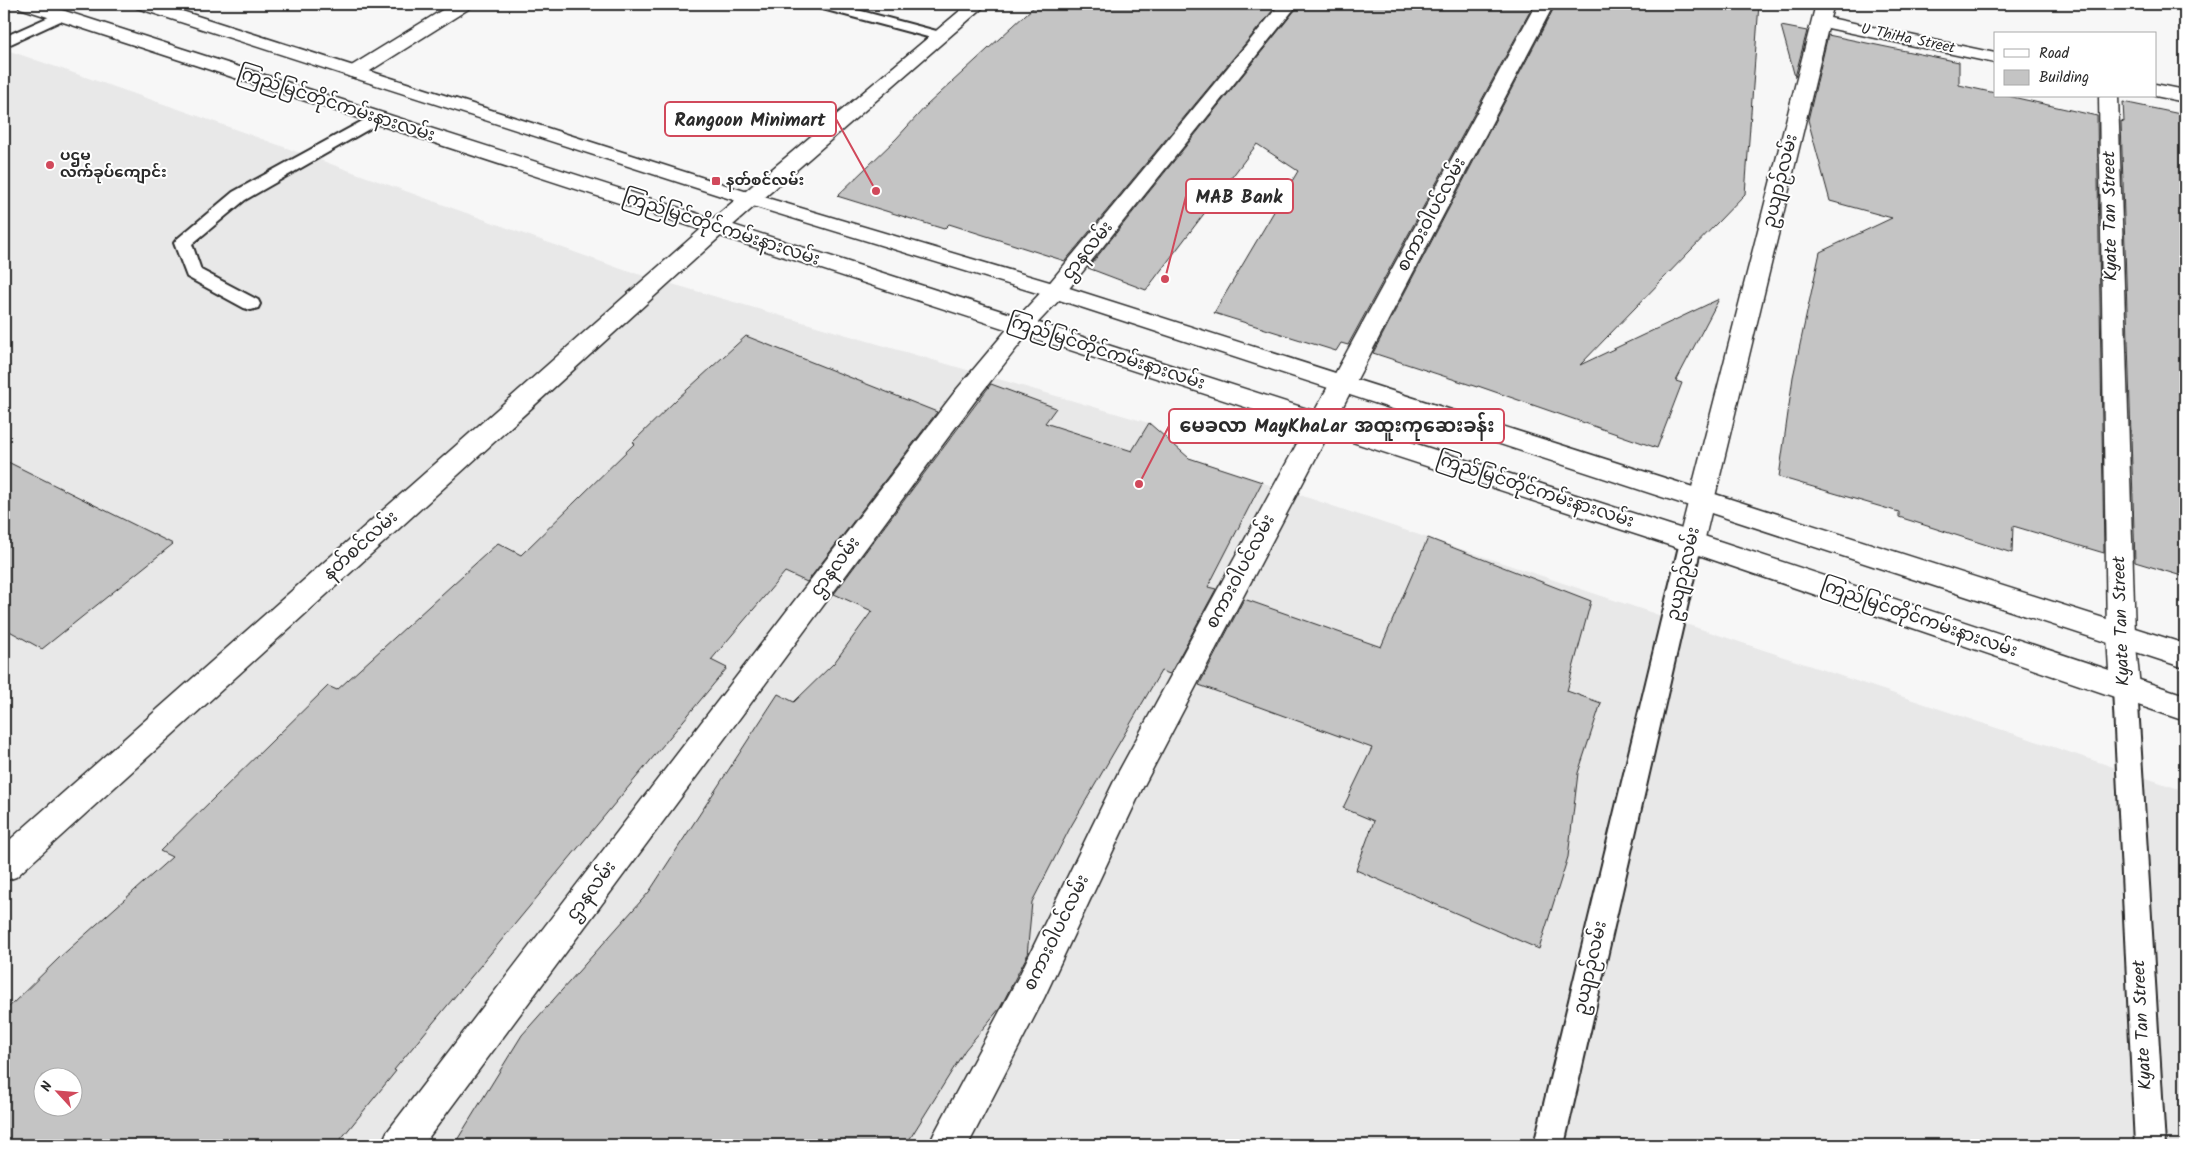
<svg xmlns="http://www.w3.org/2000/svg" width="2189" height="1149" font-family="Kalam,'Noto Sans Myanmar',sans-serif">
<rect width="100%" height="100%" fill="#f7f7f7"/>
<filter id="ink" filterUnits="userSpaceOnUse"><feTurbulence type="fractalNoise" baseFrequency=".02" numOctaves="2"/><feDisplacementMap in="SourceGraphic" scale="10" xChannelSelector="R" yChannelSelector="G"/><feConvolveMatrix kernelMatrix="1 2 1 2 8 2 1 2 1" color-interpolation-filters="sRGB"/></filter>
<g filter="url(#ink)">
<path fill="#e8e8e8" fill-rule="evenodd" d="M 4,49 L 187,112 L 624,270 L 1149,423 L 1189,458 L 2185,791 L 2185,1145 L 4,1145 ZM 42,1076 L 72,1076 L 72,1106 L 42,1106 Z"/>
<g fill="#c4c4c4" stroke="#2b2b2b" fill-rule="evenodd">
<path d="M 1037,4 L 1278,4 L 1065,261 L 949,224 L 944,229 L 837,196 L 896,139 L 927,105 Z"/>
<path d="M 1300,4 L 1534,4 L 1348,345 L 1341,343 L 1336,351 L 1214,313 L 1298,171 L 1257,144 L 1146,290 L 1088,268 Z"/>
<path d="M 1556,4 L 1759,4 L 1745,194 L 1580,365 L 1719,299 L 1676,381 L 1682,383 L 1657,448 L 1478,386 L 1477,387 L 1373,353 Z"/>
<path d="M 1781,26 L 1807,31 L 1795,77 Z"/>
<path d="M 1828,35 L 1959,62 L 1959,85 L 1995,93 L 1995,96 L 2008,96 L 2097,116 L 2104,553 L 2013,526 L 2012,553 L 1899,517 L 1899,512 L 1779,477 L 1793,377 L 1820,252 L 1892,218 L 1830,201 L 1808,120 Z"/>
<path d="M 2123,102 L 2185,115 L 2185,577 L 2135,562 L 2121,121 L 2124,122 Z"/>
<path d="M 746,336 L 937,412 L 807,582 L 785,572 L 711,660 L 727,668 L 394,1070 L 396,1071 L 336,1145 L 4,1145 L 4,1012 L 59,958 L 172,857 L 160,851 L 328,686 L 337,690 L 498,543 L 521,555 L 635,443 L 633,442 L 677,399 ZM 42,1076 L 72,1076 L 72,1106 L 42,1106 Z"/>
<path d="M 991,384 L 1056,408 L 1045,423 L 1132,451 L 1149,423 L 1189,458 L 1262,482 L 1208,587 L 1216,589 L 1170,674 L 1161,671 L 1070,828 L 1032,902 L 1027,956 L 1018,973 L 1000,1008 L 965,1050 L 906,1145 L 454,1145 L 522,1035 L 649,892 L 778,694 L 794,702 L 834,663 L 872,611 L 834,594 Z"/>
<path d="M 4,460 L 173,544 L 42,649 L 4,628 Z"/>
<path d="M 1428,538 L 1591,601 L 1567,691 L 1601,703 L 1578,773 L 1568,857 L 1539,949 L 1356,870 L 1374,821 L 1343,808 L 1372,748 L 1199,685 L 1244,599 L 1381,647 Z"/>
</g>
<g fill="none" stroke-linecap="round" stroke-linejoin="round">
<g stroke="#2b2b2b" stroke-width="4">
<g id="service">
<path d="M 813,4 L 835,4 L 944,33 L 946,36 L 944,39 L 939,40 L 815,7 Z"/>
<path d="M 62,11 L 67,12 L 69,15 L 67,18 L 4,47 L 4,37 Z"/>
<path d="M 377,113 L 383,115 L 385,118 L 383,121 L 245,200 L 192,244 L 201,270 L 258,300 L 260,304 L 258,308 L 251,310 L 244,308 L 187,277 L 174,243 L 177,239 L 233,192 Z"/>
<path d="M 1691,534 L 1699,536 L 1702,542 L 1564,1145 L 1534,1145 L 1680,542 L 1683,536 Z"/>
<path d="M 2125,678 L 2134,681 L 2137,688 L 2165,1145 L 2135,1145 L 2113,688 L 2116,681 Z"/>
</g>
</g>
<g stroke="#2b2b2b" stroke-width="3">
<g id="minor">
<path d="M 452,4 L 473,4 L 470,8 L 362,76 L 355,78 L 348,76 L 346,72 L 348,68 Z"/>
<path d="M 968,4 L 987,4 L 725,232 L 16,877 L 4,881 L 4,845 L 709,222 Z"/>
<path d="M 1280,4 L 1298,4 L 1063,296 L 1030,331 L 975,401 L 423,1145 L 381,1145 L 387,1132 L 957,389 L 1014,321 L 1047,286 Z"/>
<path d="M 1536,4 L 1554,4 L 1141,791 L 1044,998 L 968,1145 L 929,1145 L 935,1132 L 1020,974 L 1119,771 Z"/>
<path d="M 1816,4 L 1834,4 L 1830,18 L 1995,53 L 1995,63 L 1828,28 L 1704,542 L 1701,549 L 1691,552 L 1681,549 L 1678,542 Z"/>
<path d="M 2155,84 L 2185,90 L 2185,102 L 2155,96 Z"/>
<path d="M 2099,96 L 2118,96 L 2135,635 L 2140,688 L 2135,697 L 2125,700 L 2115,697 L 2110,688 L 2107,635 Z"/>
</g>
</g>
<g stroke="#2b2b2b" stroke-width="3">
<g id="primary">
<path d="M 17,4 L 43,4 L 1701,535 L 2185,695 L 2185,721 L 1681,549 L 20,8 Z"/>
<path d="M 134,4 L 160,4 L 757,195 L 1063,286 L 2185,644 L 2185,668 L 1047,296 L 743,203 L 137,8 Z"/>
</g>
</g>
<use href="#service" fill="#fff" fill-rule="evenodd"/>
<use href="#minor" fill="#fff" fill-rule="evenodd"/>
<use href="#primary" fill="#fff" fill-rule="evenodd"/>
</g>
</g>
<g fill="#d1495b" stroke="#fff" stroke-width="2">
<circle cx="50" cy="165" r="5"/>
<rect x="711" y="176" width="10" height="10" rx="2.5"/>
</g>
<g text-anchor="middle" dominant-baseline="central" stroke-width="4" stroke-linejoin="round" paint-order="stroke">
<g font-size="15" fill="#2b2b2b" stroke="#fff">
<text transform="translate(1908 39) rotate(12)">U ThiHa Street</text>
</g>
<g font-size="15" font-weight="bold" fill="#2b2b2b" stroke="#fff" text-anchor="start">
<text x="60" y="156">ပဌမ<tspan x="60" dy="17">လက်ခုပ်ကျောင်း</tspan></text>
<text x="726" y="181">နတ်စင်လမ်း</text>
</g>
<g font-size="18" fill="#2b2b2b" stroke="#fff">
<text transform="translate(336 105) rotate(18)">ကြည်မြင်တိုင်ကမ်းနားလမ်း</text>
<text transform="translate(1781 181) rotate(-76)">ဥယျာဉ်လမ်း</text>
<text transform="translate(1432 215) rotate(-62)">စကားဝါပင်လမ်း</text>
<text transform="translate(2111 216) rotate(-91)">Kyate Tan Street</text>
<text transform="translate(721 229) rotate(18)">ကြည်မြင်တိုင်ကမ်းနားလမ်း</text>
<text transform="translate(1088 251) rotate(-51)">ဌာနလမ်း</text>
<text transform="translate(1106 353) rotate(18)">ကြည်မြင်တိုင်ကမ်းနားလမ်း</text>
<text transform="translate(1535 491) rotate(18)">ကြည်မြင်တိုင်ကမ်းနားလမ်း</text>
<text transform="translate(361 546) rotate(-42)">နတ်စင်လမ်း</text>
<text transform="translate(836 567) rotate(-53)">ဌာနလမ်း</text>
<text transform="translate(1241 572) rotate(-62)">စကားဝါပင်လမ်း</text>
<text transform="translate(1684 574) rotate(-77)">ဥယျာဉ်လမ်း</text>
<text transform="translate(1919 619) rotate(19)">ကြည်မြင်တိုင်ကမ်းနားလမ်း</text>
<text transform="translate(2122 621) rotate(-92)">Kyate Tan Street</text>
<text transform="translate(592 891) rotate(-53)">ဌာနလမ်း</text>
<text transform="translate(1057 933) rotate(-64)">စကားဝါပင်လမ်း</text>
<text transform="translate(1591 968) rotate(-77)">ဥယျာဉ်လမ်း</text>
<text transform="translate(2143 1025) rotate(-93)">Kyate Tan Street</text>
</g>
</g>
<path fill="none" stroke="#d1495b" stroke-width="2" d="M876 191L836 119M1165 279L1186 196M1139 484L1169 426"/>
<g fill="#d1495b" stroke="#fff" stroke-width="2">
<circle cx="876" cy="191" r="5"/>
<circle cx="1165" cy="279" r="5"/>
<circle cx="1139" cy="484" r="5"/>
</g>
<g fill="#fff" stroke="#d1495b" stroke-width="2">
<rect x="665" y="102" width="171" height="34" rx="5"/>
<rect x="1186" y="179" width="107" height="34" rx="5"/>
<rect x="1169" y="409" width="335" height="34" rx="5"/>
</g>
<g font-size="19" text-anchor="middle" font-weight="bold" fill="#2b2b2b">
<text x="750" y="126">Rangoon Minimart</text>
<text x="1239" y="203">MAB Bank</text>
<text x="1337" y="432">မေခလာ MayKhaLar အထူးကုဆေးခန်း</text>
</g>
<rect width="2189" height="1149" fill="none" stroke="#fff" stroke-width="20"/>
<rect x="10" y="10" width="2169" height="1129" fill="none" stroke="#2b2b2b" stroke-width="2" filter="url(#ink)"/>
<rect x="1994" y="32" width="162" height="65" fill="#ffffff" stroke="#aaaaaa"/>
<rect x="2004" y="49" width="25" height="8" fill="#ffffff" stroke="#aaaaaa"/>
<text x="2039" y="58" font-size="15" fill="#2b2b2b">Road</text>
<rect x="2004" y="70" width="25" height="15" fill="#c4c4c4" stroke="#aaaaaa"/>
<text x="2039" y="82" font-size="15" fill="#2b2b2b">Building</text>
<g transform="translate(58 1092) rotate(296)"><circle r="24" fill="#ffffff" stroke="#aaaaaa"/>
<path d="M0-4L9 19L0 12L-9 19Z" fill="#d1495b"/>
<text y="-8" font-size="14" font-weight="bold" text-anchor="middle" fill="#2b2b2b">N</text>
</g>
</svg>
